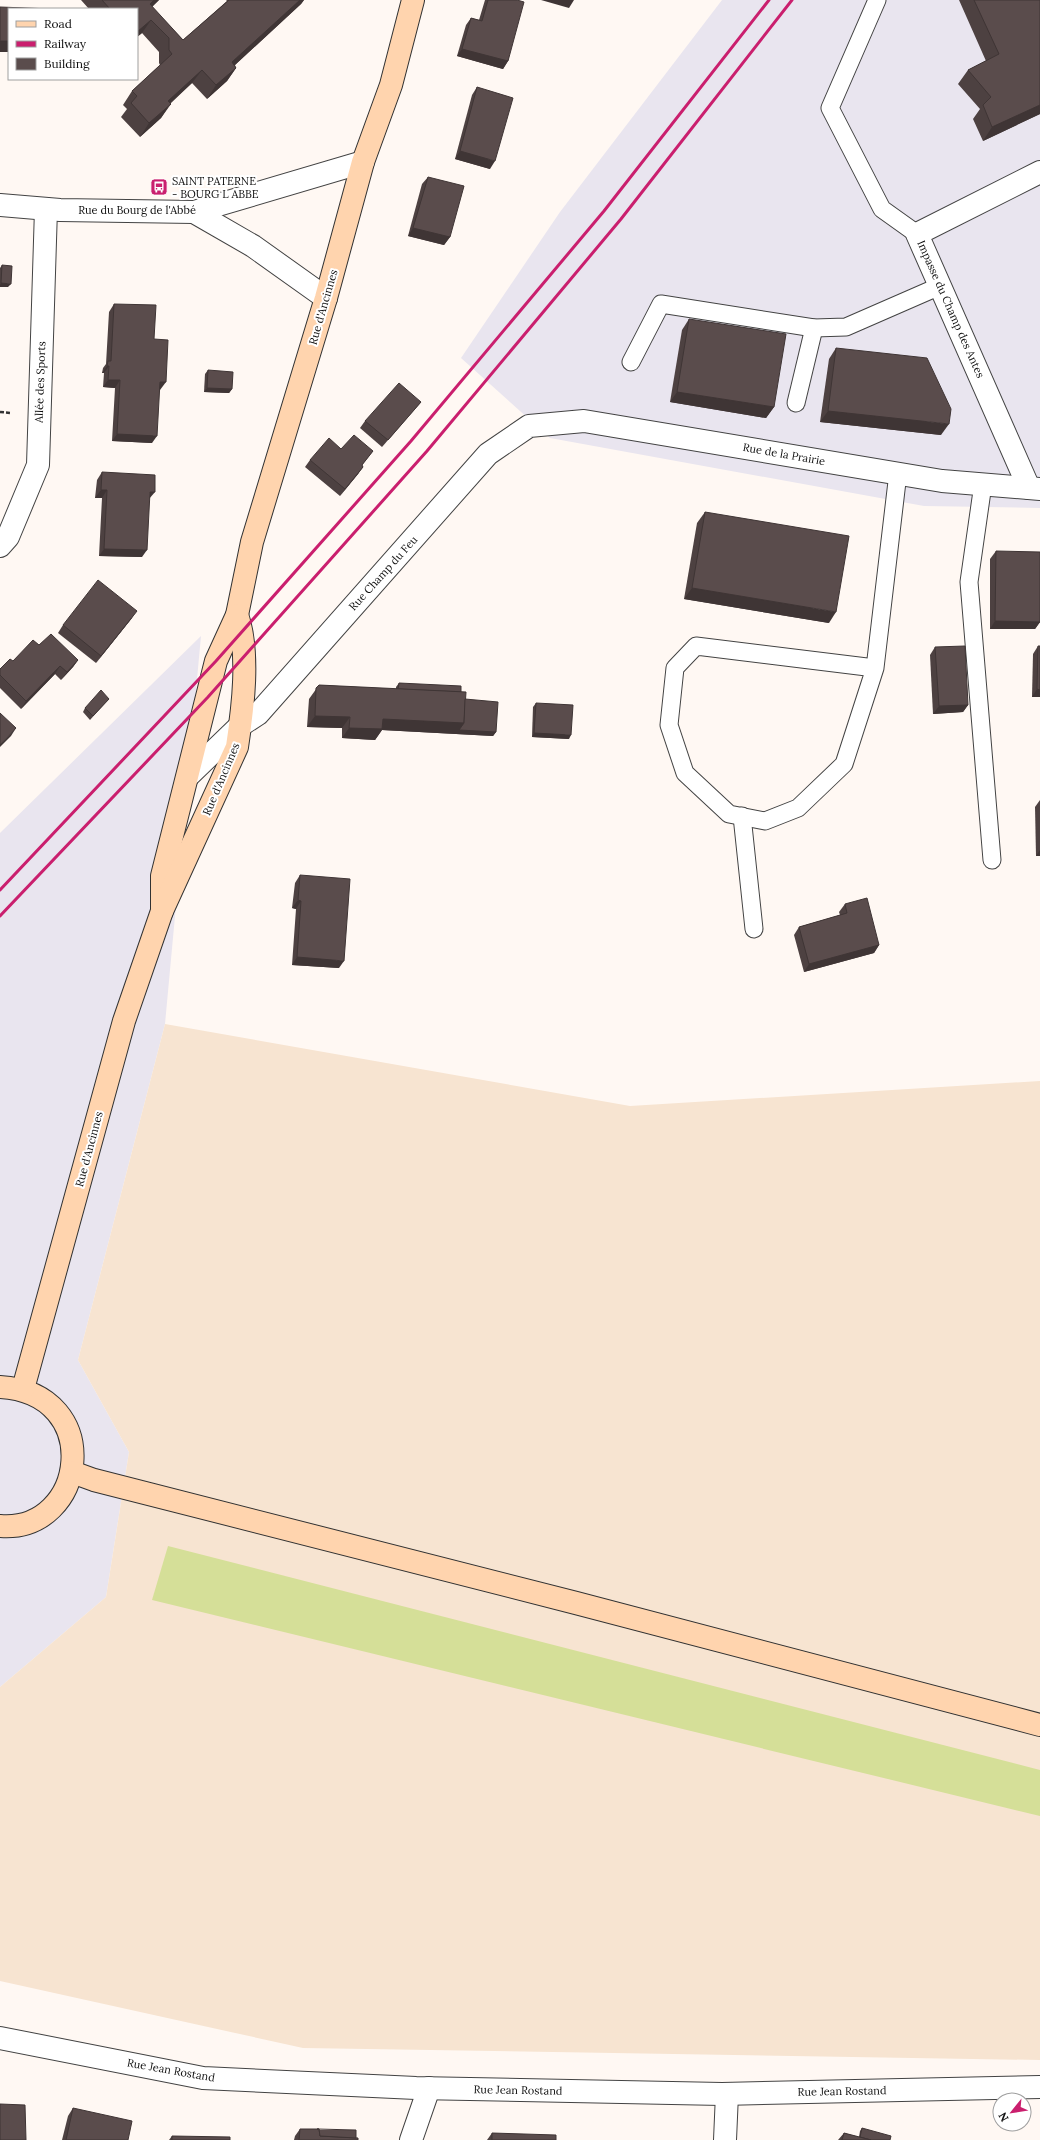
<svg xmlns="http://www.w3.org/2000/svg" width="1040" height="2140" font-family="Lora,serif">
<rect width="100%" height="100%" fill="#fff8f3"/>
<g fill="#e9e5ef">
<path d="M 722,0 L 1040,0 L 1040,508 L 924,506 L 550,438 L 461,358 L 560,212 Z"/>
<path d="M 201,636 L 165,1024 L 78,1360 L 129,1452 L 106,1597 L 0,1687 L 0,833 Z"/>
</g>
<path fill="#f7e4d1" d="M 165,1024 L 630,1106 L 1040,1081 L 1040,2060 L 303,2048 L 0,1981 L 0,1687 L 106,1597 L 129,1452 L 78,1360 Z"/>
<path fill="#d5df98" d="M 168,1546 L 1040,1770 L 1040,1816 L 152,1600 Z"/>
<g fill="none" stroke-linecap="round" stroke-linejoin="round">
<g stroke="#434343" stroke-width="19">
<g id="lane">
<path d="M 877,0 L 830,108 L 882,209 L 917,234"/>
<path d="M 631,362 L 661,304 L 814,328 L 846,327 L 940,286"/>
<path d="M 796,403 L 814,328"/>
<path d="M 983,484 L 969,582 L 992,860"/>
<path d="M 875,668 L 844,764 L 798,808 L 765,821 L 729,814 L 685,773 L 669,725 L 675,668 L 696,646 L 875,668 L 898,473"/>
<path d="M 742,816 L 754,929"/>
</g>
</g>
<g stroke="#434343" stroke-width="24">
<g id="street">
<path d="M 0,205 L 60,210 L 194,212 L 363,162"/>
<path d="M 194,212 L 253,246 L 326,298"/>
<path d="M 1029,488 L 917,234 L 1040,172"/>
<path d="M 0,546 L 8,537 L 38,465 L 46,209"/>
<path d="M 188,776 L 241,725 L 258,714 L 488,454 L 529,426 L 584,421 L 942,481 L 1040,489"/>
<path d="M 0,2038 L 203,2078 L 416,2088 L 722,2094 L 1040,2087"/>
<path d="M 411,2140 L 429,2088"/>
<path d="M 725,2140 L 727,2094"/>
</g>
</g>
<g stroke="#323232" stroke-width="24">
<g id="secondary">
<path d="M 162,911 L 162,876 L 216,661 L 237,615 L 252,542 L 326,298 L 363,162 L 391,85 L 413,0"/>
<path d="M 0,1387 C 106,1393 87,1533 0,1526"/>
<path d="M 23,1389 L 124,1021 L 162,911 L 237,747 C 243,708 250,652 237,615"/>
<path d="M 72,1472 L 94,1480 L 576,1603 L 1040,1725"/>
</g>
</g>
<path stroke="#323232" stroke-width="2.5" stroke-dasharray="4 2" stroke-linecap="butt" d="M 0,412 L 11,413"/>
<use href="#lane" stroke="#fff" stroke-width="17"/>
<use href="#street" stroke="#fff" stroke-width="22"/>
<use href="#secondary" stroke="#ffd4ae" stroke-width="22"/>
<g stroke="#ca1f6e" stroke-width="3">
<path d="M 0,890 L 216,661 L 411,441 L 604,211 L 769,0"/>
<path d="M 0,916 L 208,697 L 427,451 L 621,219 L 792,0"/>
</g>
</g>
<g fill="#4d4141">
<path d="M 81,0 L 159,0 L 152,7 L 183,40 L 227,1 L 226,0 L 304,0 L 301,4 L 235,65 L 236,68 L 227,81 L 207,99 L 192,83 L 170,104 L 161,118 L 140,137 L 121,117 L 127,109 L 123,105 L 132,91 L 160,65 L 159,63 L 159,52 L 142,33 L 137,37 L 137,9 L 89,9 Z"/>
<path d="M 485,0 L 517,0 L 508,61 L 503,69 L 457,56 L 466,25 L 471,18 L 479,20 Z"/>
<path d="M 959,0 L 1040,0 L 1040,114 L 983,141 L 973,119 L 980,109 L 958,84 L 968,70 L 986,61 Z"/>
<path d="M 477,87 L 490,169 L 455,159 L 472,95 Z"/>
<path d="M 428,177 L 450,237 L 444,245 L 408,236 L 422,184 Z"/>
<path d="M 2,265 L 8,287 L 0,287 L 0,268 Z"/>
<path d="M 114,304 L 154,339 L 160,390 L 159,390 L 152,443 L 112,441 L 115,388 L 103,387 L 104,373 L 102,373 L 103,368 L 106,364 L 109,312 Z"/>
<path d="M 689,319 L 774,407 L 766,418 L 670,402 L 682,330 Z"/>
<path d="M 836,348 L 941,435 L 820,422 L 829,359 Z"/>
<path d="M 208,370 L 232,389 L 229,393 L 204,392 L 205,374 Z"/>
<path d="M 421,402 L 415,409 L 382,447 L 360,428 L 365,421 Z"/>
<path d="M 341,449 L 373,451 L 362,465 L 363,467 L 358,474 L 340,496 L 305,467 L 310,460 Z"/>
<path d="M 102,472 L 149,499 L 142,557 L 99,556 L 102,498 L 95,498 L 97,480 Z"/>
<path d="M 705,512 L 829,623 L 684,599 L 697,523 Z"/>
<path d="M 996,551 L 1040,622 L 1035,629 L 990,629 L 990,559 Z"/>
<path d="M 132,618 L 96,663 L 58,633 L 63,625 Z"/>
<path d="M 39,645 L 78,660 L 73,667 L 61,680 L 55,674 L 21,709 L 0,688 L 0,669 Z"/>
<path d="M 1038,646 L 1040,646 L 1040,697 L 1032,697 L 1033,654 Z"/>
<path d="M 935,647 L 968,705 L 963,712 L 933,714 L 930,655 Z"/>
<path d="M 399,683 L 461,692 L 465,699 L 496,732 L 493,736 L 382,730 L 375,740 L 342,738 L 342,728 L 307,727 L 309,699 L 319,685 L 396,689 L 396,687 Z"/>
<path d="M 109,699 L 106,702 L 90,720 L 83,712 L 85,708 Z"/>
<path d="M 536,703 L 569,739 L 532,737 L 533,707 Z"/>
<path d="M 1040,800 L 1040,856 L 1036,856 L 1035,807 Z"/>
<path d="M 300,875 L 339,968 L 292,965 L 296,909 L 292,908 L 295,883 Z"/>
<path d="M 845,904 L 879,945 L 874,953 L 804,972 L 794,935 L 799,927 L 840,915 L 839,912 Z"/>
<path d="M 73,2108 L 128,2140 L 62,2140 L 68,2116 Z"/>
<path d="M 862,2128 L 890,2140 L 838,2140 L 844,2133 L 859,2137 L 860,2131 Z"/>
<path d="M 300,2129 L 356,2138 L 358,2140 L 294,2140 L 295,2136 Z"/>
<path d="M 492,2133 L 556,2140 L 487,2140 Z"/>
<path d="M 172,2136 L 230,2140 L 169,2140 Z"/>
</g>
<g fill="#3f3535">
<path d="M 154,0 L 159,0 L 140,18 L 150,4 Z"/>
<path d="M 300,0 L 304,0 L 301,4 L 223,76 L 232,62 Z"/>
<path d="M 541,0 L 574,0 L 569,8 Z"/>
<path d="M 151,20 L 142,33 L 137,37 L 137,32 Z"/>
<rect x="0" y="41" width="9" height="11"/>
<path d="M 462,49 L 508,61 L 503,69 L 457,56 Z"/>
<path d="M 236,68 L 227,81 L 207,99 L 216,85 Z"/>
<path d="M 202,70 L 192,83 L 158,114 L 168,101 Z"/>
<path d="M 171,104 L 161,118 L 140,137 L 149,123 Z"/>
<path d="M 1040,105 L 1040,114 L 983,141 L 992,127 Z"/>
<path d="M 460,151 L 495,161 L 490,169 L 455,159 Z"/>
<path d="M 413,228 L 450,237 L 444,245 L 408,236 Z"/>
<path d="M 1,283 L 11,284 L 8,287 L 0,287 L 0,285 Z"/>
<path d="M 107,366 L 109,366 L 104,373 L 102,373 Z"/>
<path d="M 108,380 L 120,380 L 115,388 L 103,387 Z"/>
<path d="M 160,382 L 166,382 L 160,390 L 154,389 Z"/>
<path d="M 207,388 L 232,389 L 229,393 L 204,392 Z"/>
<path d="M 677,392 L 774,407 L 766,418 L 670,402 Z"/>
<path d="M 828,411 L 949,424 L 941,435 L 820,422 Z"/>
<path d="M 117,434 L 157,436 L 152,443 L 112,441 Z"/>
<path d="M 363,467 L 358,474 L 340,496 L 345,489 Z"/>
<path d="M 101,490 L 107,490 L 102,498 L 95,498 Z"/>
<path d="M 150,492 L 155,492 L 149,499 Z"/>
<path d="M 104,549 L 147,550 L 142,557 L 99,556 Z"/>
<path d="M 692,588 L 836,612 L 829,623 L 684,599 Z"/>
<path d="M 137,611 L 132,618 L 96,663 L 101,656 Z"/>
<path d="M 995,621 L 1040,622 L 1035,629 L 990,629 Z"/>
<path d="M 78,660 L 73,667 L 61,680 L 67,672 Z"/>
<path d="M 60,666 L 55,674 L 21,709 L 26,701 Z"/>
<path d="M 1037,689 L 1040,690 L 1040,697 L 1032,697 Z"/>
<path d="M 968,705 L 963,712 L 933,714 L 939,706 Z"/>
<path d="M 315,716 L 350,717 L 342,728 L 307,727 Z"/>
<path d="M 383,719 L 464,723 L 496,732 L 493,736 L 382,730 L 375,740 L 342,738 L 349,728 Z"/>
<path d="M 16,728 L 11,736 L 0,747 L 0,745 Z"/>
<path d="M 534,733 L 571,735 L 569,739 L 532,737 Z"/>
<path d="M 1040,850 L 1040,856 L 1036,856 Z"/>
<path d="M 298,900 L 301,901 L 296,909 L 292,908 Z"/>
<path d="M 879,945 L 874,953 L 804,972 L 809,964 Z"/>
<path d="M 297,957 L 344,961 L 339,968 L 292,965 Z"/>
</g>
<g fill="#5a4c4c" stroke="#3f3535">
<path d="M 102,0 L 154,0 L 150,4 L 183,40 L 229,0 L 300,0 L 232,62 L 236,68 L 216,85 L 202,70 L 168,101 L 171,104 L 149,123 L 131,103 L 137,96 L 132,91 L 172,54 L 169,50 L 169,38 L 151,20 L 137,32 L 137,9 L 110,9 Z"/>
<path d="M 488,0 L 517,0 L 524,2 L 508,61 L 462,49 L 471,18 L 482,21 Z"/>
<path d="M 974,0 L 1040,0 L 1040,105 L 992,127 L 983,105 L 991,97 L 968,70 L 999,54 Z"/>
<path d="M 0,7 L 52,9 L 9,9 L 9,41 L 0,41 Z"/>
<path d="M 477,87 L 513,98 L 495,161 L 460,151 Z"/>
<path d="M 428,177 L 464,186 L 450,237 L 413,228 Z"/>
<path d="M 2,265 L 12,266 L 11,284 L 1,283 Z"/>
<path d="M 114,304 L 156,305 L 154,339 L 168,340 L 166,382 L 160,382 L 157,436 L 117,434 L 120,380 L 108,380 L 109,366 L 107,366 L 108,361 L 111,361 Z"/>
<path d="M 689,319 L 786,334 L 774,407 L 677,392 Z"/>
<path d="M 836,348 L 927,358 L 951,409 L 949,424 L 828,411 Z"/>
<path d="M 208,370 L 233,372 L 232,389 L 207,388 Z"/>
<path d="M 399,383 L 421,402 L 388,440 L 365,421 Z"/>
<path d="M 354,435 L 373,451 L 362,465 L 363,467 L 345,489 L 310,460 L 329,438 L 341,449 Z"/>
<path d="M 102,472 L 155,475 L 155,492 L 150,492 L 147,550 L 104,549 L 107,490 L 101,490 Z"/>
<path d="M 705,512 L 849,536 L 836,612 L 692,588 Z"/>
<path d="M 996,551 L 1040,552 L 1040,622 L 995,621 Z"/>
<path d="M 98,580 L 137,611 L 101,656 L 63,625 Z"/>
<path d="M 51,634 L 78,660 L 67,672 L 60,666 L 26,701 L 0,675 L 0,669 L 10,659 L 13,661 L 33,640 L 39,645 Z"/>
<path d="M 965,646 L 968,705 L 939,706 L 935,647 Z"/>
<path d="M 1038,646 L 1040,646 L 1040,690 L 1037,689 Z"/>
<path d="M 399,683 L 461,686 L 461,692 L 398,689 Z"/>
<path d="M 319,685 L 466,692 L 464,723 L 383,719 L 382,729 L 349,728 L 350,717 L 315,716 L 316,688 Z"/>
<path d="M 101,690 L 109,699 L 93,716 L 85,708 Z"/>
<path d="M 465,699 L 498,702 L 496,732 L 459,730 L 464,723 Z"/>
<path d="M 536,703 L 573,705 L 571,735 L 534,733 Z"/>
<path d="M 0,713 L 16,728 L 0,745 Z"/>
<path d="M 300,875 L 350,879 L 344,961 L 297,957 L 301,901 L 298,900 Z"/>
<path d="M 867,898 L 879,945 L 809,964 L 799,927 L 847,913 L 845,904 Z"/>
<path d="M 0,2104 L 25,2105 L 26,2140 L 0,2140 Z"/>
<path d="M 73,2108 L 132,2121 L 128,2140 L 66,2140 Z"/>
<path d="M 862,2128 L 891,2136 L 890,2140 L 871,2140 L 860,2137 Z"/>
<path d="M 300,2129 L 319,2129 L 320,2136 L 358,2138 L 358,2140 L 299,2140 Z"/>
<path d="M 317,2129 L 356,2130 L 356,2138 L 320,2136 L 319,2129 Z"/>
<path d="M 492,2133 L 556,2135 L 556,2140 L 492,2140 Z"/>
<path d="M 844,2133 L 871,2140 L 842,2140 Z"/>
<path d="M 172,2136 L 230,2137 L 230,2140 L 172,2140 Z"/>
</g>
<defs>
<g id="bus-square" transform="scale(0.9)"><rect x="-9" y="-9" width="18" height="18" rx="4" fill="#ca1f6e" stroke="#fff"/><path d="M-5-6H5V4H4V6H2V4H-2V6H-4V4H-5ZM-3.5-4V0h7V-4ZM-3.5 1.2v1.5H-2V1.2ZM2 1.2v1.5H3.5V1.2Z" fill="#fff"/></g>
</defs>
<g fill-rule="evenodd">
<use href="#bus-square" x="159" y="187"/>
</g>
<g text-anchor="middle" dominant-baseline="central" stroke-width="4" stroke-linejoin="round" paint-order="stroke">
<g font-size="11" fill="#101010" stroke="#fff" text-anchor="start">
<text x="172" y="181">SAINT PATERNE<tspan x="172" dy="13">- BOURG L ABBE</tspan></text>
</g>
<g font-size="11" fill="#101010" stroke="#fff">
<text x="137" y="210">Rue du Bourg de l'Abbé</text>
<text transform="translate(323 307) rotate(-74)">Rue d'Ancinnes</text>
<text transform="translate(951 309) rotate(66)">Impasse du Champ des Antes</text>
<text transform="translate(40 382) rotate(-88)">Allée des Sports</text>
<text transform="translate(784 454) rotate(10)">Rue de la Prairie</text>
<text transform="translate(383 573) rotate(-48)">Rue Champ du Feu</text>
<text transform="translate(221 779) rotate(-67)">Rue d'Ancinnes</text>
<text transform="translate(89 1149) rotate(-75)">Rue d'Ancinnes</text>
<text transform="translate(171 2070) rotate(10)">Rue Jean Rostand</text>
<text transform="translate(518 2090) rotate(1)">Rue Jean Rostand</text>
<text transform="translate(842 2091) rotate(-1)">Rue Jean Rostand</text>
</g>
</g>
<rect x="8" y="8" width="130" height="72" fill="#ffffff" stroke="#9f9f9f"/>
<rect x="16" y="21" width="20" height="6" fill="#ffd4ae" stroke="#9f9f9f"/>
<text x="44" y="28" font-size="12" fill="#101010">Road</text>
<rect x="16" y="41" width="20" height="6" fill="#ca1f6e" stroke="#9f9f9f"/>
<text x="44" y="48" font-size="12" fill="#101010">Railway</text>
<rect x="16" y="58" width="20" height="12" fill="#5a4c4c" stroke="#9f9f9f"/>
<text x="44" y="68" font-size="12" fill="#101010">Building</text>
<g transform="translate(1012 2112) rotate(240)"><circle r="19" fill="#ffffff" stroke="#9f9f9f"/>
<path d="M0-3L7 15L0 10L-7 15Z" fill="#ca1f6e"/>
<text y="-6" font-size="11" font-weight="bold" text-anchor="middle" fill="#101010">N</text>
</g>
</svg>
